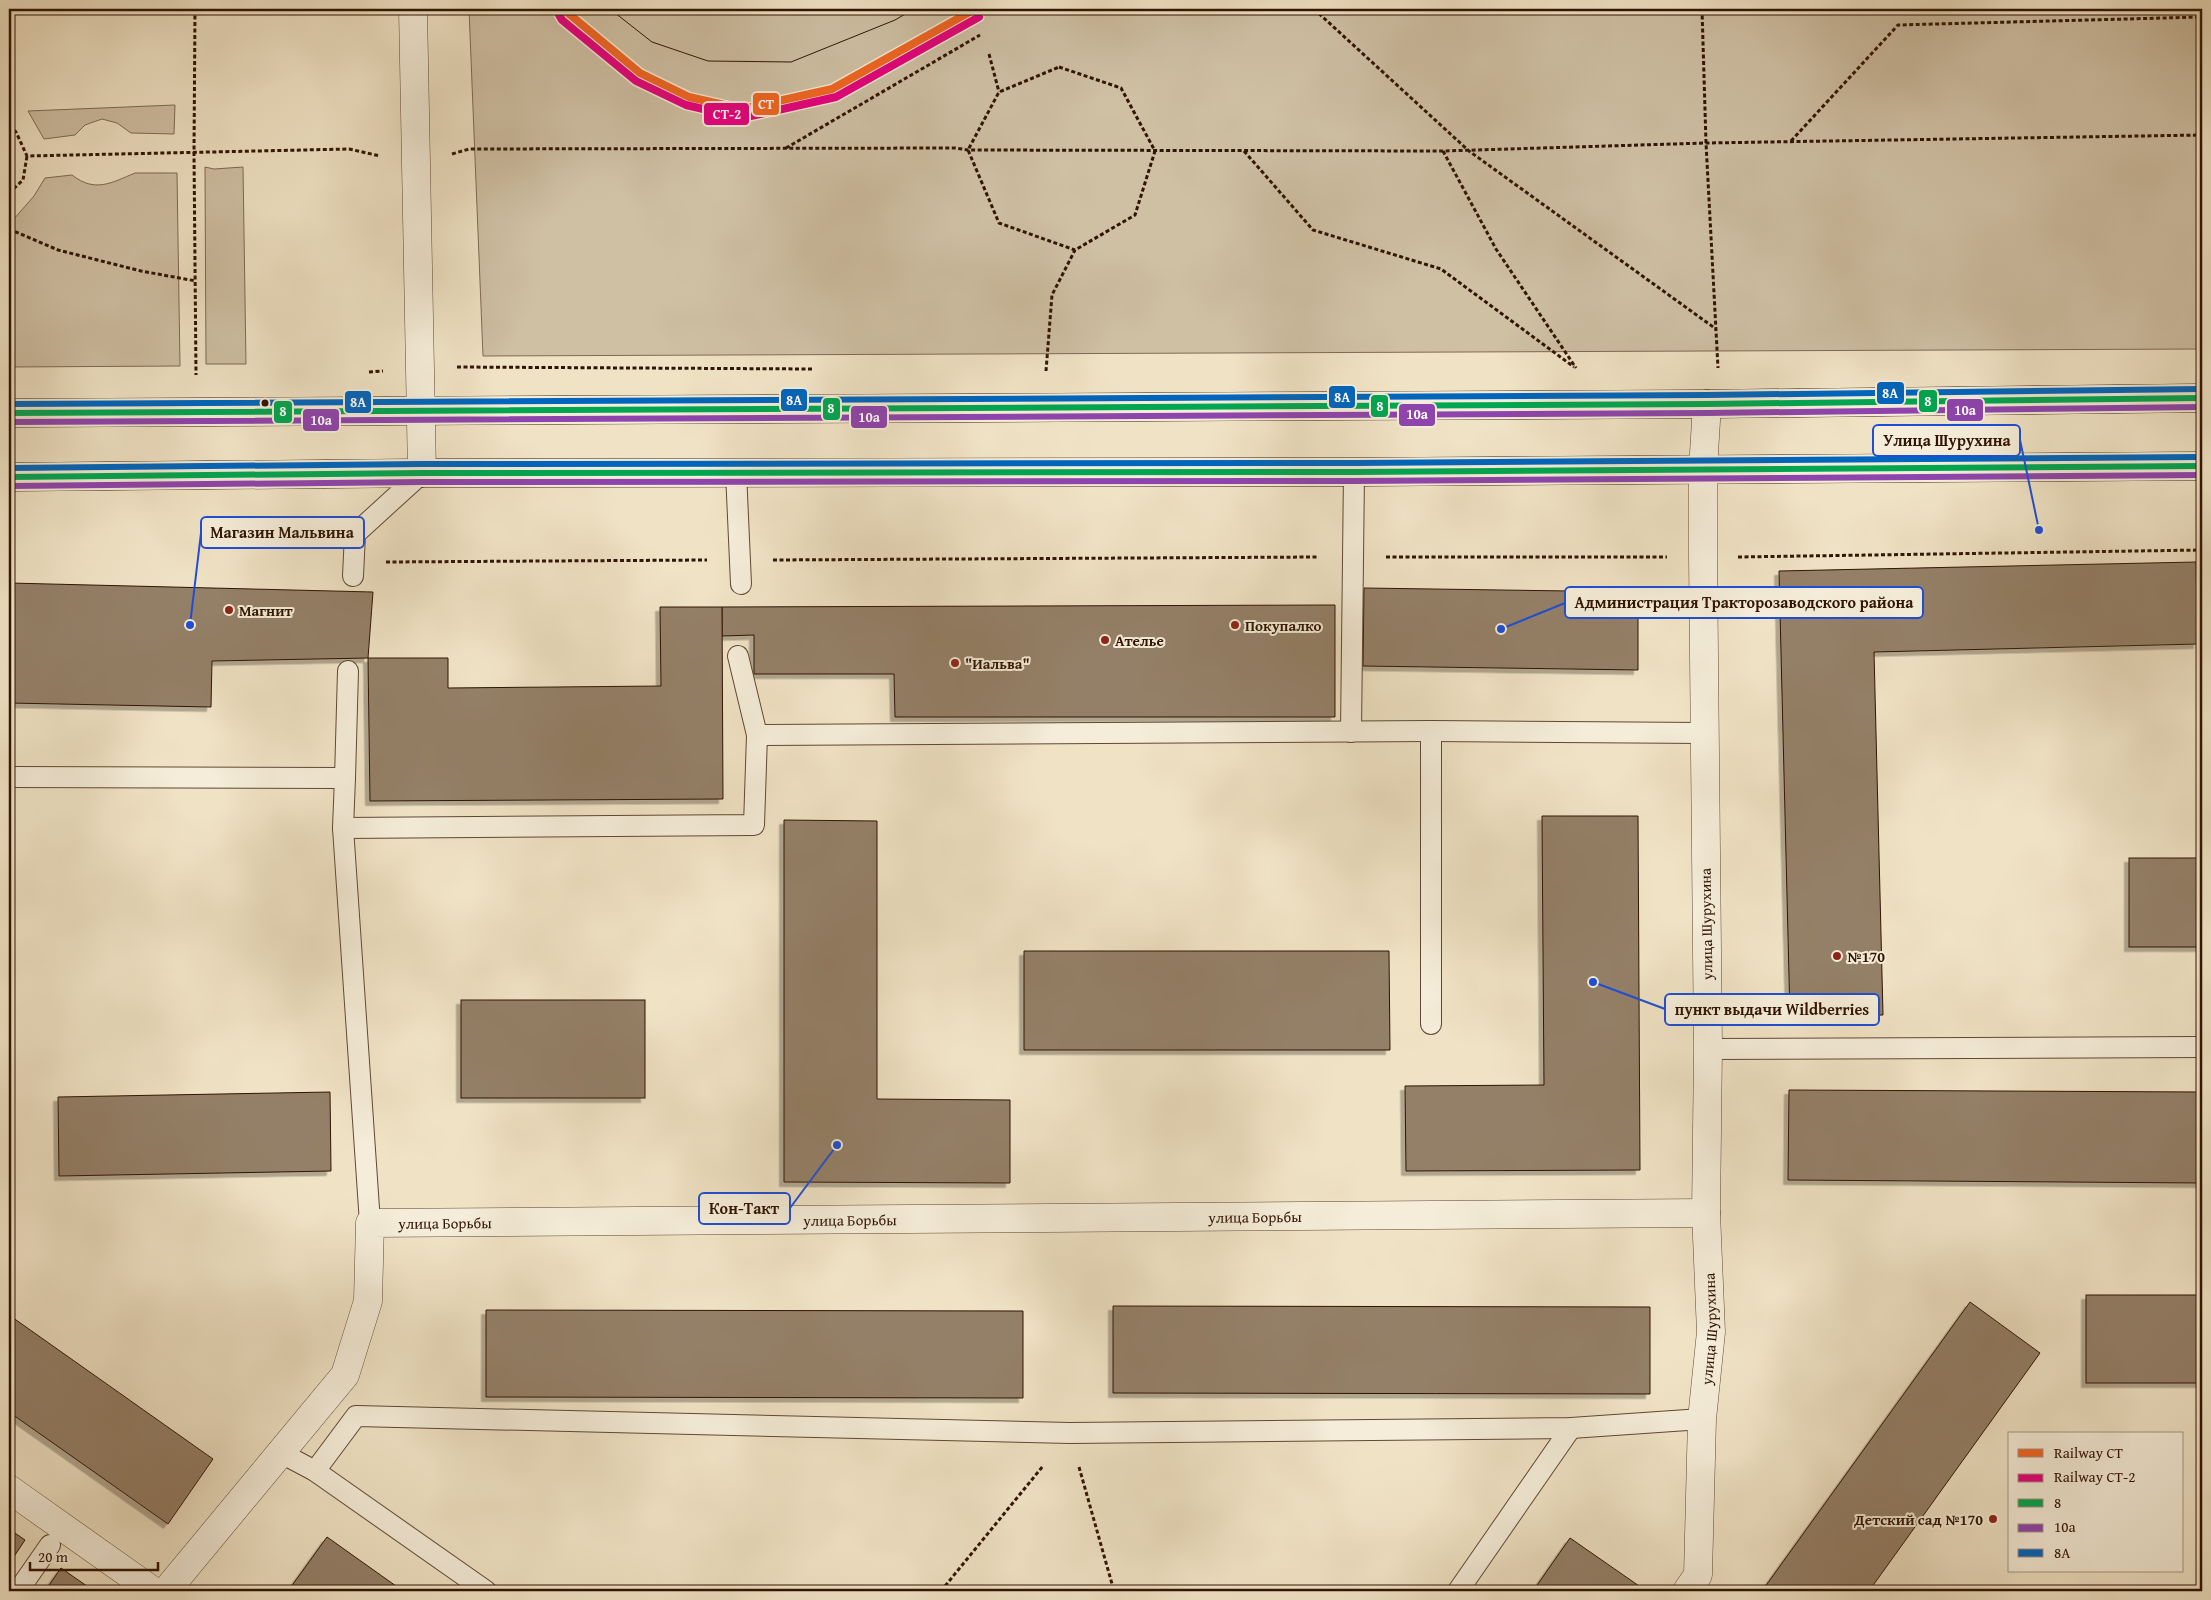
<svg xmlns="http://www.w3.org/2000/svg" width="2211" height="1600" font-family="'Gentium Book Plus',serif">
<defs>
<filter id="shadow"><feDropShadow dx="-4.5" dy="4.5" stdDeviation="0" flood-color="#0004"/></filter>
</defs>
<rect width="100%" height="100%" fill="#f0e3c5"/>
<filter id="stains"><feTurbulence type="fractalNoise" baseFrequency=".004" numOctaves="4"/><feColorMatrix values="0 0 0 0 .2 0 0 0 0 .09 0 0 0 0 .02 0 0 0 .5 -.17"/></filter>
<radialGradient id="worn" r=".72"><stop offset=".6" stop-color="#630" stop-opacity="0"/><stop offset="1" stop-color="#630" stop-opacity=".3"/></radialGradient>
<g fill="#cfc0a4" stroke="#806a54">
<path d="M 469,9 L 2202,9 L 2202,349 L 483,356 Z"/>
<path d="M 175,105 L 174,134 L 131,133 L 117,123 L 102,119 L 85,125 L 75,135 L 44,139 L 28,111 Z"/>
<path d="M 205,167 L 214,169 L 243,167 L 246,364 L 206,364 Z"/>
<path d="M 135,173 L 177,173 L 180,366 L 9,367 L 9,222 L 13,220 L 34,196 L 45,178 L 72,175 C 95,193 111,183 135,173 Z"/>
</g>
<g fill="#948068" stroke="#301403" filter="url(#shadow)">
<path d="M 2196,562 L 2198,644 L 1874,652 L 1883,1015 L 1790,1017 L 1779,571 Z"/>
<path d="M 9,583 L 373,592 L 368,658 L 212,661 L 211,707 L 9,703 Z"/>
<path d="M 1364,588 L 1638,592 L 1638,670 L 1363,666 Z"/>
<path d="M 1335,605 L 1335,717 L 895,717 L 894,674 L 754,674 L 754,635 L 722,636 L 722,607 Z"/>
<path d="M 660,607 L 722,607 L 723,799 L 370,801 L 368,658 L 448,658 L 448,688 L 661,686 Z"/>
<path d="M 1542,816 L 1638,816 L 1640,1170 L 1406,1171 L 1405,1086 L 1544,1085 Z"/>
<path d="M 784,820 L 877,821 L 877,1099 L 1010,1100 L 1010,1183 L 784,1182 Z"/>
<rect x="2129" y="858" width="73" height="89"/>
<path d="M 1024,951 L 1389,951 L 1390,1050 L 1024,1050 Z"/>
<rect x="461" y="1000" width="184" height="98"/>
<path d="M 1789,1090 L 2202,1092 L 2202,1183 L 1788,1180 Z"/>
<path d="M 330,1092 L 331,1171 L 59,1176 L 58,1097 Z"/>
<rect x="2086" y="1295" width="116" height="88"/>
<path d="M 1970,1302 L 2040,1353 L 1869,1591 L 1762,1591 Z"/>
<path d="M 1113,1306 L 1650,1307 L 1650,1394 L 1113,1393 Z"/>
<path d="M 486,1310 L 1023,1311 L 1023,1398 L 486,1397 Z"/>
<path d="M 9,1315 L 213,1459 L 168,1524 L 9,1412 Z"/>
<path d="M 9,1529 L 25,1540 L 9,1564 Z"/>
<path d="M 327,1537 L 403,1591 L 288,1591 Z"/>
<path d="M 1570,1538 L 1642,1588 L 1640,1591 L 1533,1591 Z"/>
<path d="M 61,1568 L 94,1591 L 45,1591 Z"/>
</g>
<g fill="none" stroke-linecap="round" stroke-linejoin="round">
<g stroke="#604834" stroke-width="22">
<g id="service">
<path d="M 736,472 L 741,584"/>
<path d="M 353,576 L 355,534 L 422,473"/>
<path d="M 738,656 L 757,735"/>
<path d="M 1351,732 L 1354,472"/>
<path d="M 9,777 L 345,778 L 343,828 L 754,825 L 757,735 L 1431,731 L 1704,733"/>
<path d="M 345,778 L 348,671"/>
<path d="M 343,828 L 370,1223"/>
<path d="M 1431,1024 L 1431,731"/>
<path d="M 1708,1049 L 2202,1047"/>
<path d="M 281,1453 L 315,1471 L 486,1591"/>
<path d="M 315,1471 L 356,1416 L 1070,1433 L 1571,1428 L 1702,1419"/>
<path d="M 18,1591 L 50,1545"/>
<path d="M 1458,1591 L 1571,1428"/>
</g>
</g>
<g stroke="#604834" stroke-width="29">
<g id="minor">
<path d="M 413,9 L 422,473"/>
<path d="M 9,1489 L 153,1591"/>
<path id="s1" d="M 166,1591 L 345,1375 L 368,1301 L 370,1223 L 1706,1213"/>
<path id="s2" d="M 1687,1591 L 1698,1575 L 1702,1419 L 1711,1332 L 1706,1213 L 1708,1049 L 1703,557 L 1703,470 L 1707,404"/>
</g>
</g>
<g stroke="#301403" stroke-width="29">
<g id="primary">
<path d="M 9,413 L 1707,404 L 2202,398"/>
<path d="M 9,477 L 422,473 L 1354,472 L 2202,466"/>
</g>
</g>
<g stroke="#301403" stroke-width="3" stroke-dasharray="4 2.5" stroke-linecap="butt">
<path d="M 195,9 L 194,153 L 196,375"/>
<path d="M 1314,9 L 1469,151 L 1716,329"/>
<path d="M 1702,9 L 1706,143 L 1718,368"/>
<path d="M 989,54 L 999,92"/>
<path d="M 1059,67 L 1121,88 L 1155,151 L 1135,215 L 1075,250 L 999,223 L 968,150 L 999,92 Z"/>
<path d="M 9,126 L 16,132 L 27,156 L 349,149 L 380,156"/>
<path d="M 1791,141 L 1898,25 L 2202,17"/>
<path d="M 786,148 L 980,35"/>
<path d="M 1244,151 L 1313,230 L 1441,269 L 1574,367"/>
<path d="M 1443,151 L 1496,249 L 1576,368"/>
<path d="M 452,154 L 469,149 L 955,148 L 968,150 L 1443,151 L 1706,143 L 2202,135"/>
<path d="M 9,193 L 23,180 L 27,156"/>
<path d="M 9,229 L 58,250 L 141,271 L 196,281"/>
<path d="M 457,367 L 813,369"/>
<path d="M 1046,371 L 1052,295 L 1075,250"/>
<path d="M 369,372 L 383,371"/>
<path d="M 1386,557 L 1667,557"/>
<path d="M 1738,557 L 2202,550"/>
<path d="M 773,560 L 1319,557"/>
<path d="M 386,562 L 707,560"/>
<path d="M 1079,1467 L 1114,1591"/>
<path d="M 941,1591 L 1043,1466"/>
</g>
<use href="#service" stroke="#f5edd9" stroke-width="20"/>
<use href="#minor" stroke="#f5edd9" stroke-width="28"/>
<use href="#primary" stroke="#f0e3c5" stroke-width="28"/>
<path stroke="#301403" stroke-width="1" d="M 610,9 L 652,42 L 708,61 L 791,62 L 895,20 L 914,9"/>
<g stroke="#f5edd9" stroke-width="10">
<g id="bus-1">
<path d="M 9,413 L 1707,404 L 2202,398"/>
<path d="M 9,477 L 422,473 L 1354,472 L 2202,466"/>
</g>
</g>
<g stroke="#f5edd9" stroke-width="10">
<g id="bus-2">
<path d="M 9,422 L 1707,413 L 2202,407"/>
<path d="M 9,486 L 422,482 L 1354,481 L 2202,475"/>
</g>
</g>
<g stroke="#f5edd9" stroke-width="10">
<g id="bus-3">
<path d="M 9,404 L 1707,395 L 2202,389"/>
<path d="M 9,468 L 422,464 L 1354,463 L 2202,457"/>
</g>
</g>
<use href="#bus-1" stroke="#00a651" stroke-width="6"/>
<use href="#bus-2" stroke="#8e44ad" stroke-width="6"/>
<use href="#bus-3" stroke="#0065bd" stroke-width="6"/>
<g stroke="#f5edd9" stroke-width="11">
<path id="rail-1" d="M 566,9 L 568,13 L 640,73 L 689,97 L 742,109 L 832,89 L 975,9"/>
</g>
<g stroke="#f5edd9" stroke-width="11">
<path id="rail-2" d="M 558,13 L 562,20 L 636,81 L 686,105 L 742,118 L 836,97 L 979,17"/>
</g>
<use href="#rail-1" stroke="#f26522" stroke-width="8"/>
<use href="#rail-2" stroke="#e5007d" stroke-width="8"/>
</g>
<circle fill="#301403" stroke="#f5edd9" stroke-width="2" cx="265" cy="403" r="4.5"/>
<g fill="#8f2418" stroke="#f5edd9" stroke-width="2">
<circle cx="229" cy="610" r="5"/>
<circle cx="1235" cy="625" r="5"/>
<circle cx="1105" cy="640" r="5"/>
<circle cx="955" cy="663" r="5"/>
<circle cx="1837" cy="956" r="5"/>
<circle cx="1993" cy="1519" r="5"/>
</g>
<g text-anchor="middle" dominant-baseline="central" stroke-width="4" stroke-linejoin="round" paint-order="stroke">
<g font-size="15" font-weight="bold" fill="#301403" stroke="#f5edd9" text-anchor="start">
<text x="239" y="610">Магнит</text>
<text x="1245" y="625">Покупалко</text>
<text x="1115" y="640">Ателье</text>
<text x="965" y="663">"Иальва"</text>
<text x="1847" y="956">№170</text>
<text x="1983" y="1519" text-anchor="end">Детский сад №170</text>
</g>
<g font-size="15" fill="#301403" stroke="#f5edd9">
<text transform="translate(1706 924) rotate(-91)">улица Шурухина</text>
<text stroke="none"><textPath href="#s1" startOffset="1321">улица Борьбы</textPath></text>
<text stroke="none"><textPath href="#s1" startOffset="916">улица Борьбы</textPath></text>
<text stroke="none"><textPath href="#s1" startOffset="511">улица Борьбы</textPath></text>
<text stroke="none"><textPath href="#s2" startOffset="266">улица Шурухина</textPath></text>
</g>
</g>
<path fill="none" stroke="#1d4ed8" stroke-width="2" d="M2039 530L2020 440M190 625L201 533M1501 629L1565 603M1593 982L1665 1009M837 1145L790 1208"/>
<g fill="#1d4ed8" stroke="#f5edd9" stroke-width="2">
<circle cx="2039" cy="530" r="5"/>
<circle cx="190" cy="625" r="5"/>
<circle cx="1501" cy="629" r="5"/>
<circle cx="1593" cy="982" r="5"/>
<circle cx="837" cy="1145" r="5"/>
</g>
<g fill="#f5edd9" stroke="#1d4ed8" stroke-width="2">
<rect x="1873" y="425" width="147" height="31" rx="5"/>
<rect x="201" y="517" width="163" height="31" rx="5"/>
<rect x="1565" y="587" width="358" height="31" rx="5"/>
<rect x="1665" y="994" width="214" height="31" rx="5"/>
<rect x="699" y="1193" width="91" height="31" rx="5"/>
</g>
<g font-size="16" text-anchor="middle" font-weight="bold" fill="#301403">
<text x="1947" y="446">Улица Шурухина</text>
<text x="282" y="538">Магазин Мальвина</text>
<text x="1744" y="608">Администрация Тракторозаводского района</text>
<text x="1772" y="1015">пункт выдачи Wildberries</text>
<text x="744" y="1214">Кон-Такт</text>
</g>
<g stroke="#f5edd9" stroke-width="2">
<rect x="752" y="92" width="28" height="24" rx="5" fill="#f26522"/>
<rect x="703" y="102" width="47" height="24" rx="5" fill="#e5007d"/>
<rect x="1876" y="381" width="29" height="24" rx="5" fill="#0065bd"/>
<rect x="1328" y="385" width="28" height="24" rx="5" fill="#0065bd"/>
<rect x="780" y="388" width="28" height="24" rx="5" fill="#0065bd"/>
<rect x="1918" y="389" width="20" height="24" rx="5" fill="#00a651"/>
<rect x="344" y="390" width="28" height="24" rx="5" fill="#0065bd"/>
<rect x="1370" y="394" width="19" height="24" rx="5" fill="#00a651"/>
<rect x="822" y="397" width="19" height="24" rx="5" fill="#00a651"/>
<rect x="1946" y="398" width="38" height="24" rx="5" fill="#8e44ad"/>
<rect x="273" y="400" width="20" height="24" rx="5" fill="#00a651"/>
<rect x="1398" y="403" width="38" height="24" rx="5" fill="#8e44ad"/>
<rect x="850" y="405" width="38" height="24" rx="5" fill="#8e44ad"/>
<rect x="302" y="408" width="38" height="24" rx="5" fill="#8e44ad"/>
</g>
<g font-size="14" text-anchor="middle" font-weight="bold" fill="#fff">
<text x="766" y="109">СТ</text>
<text x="727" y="119">СТ-2</text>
<text x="1890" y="398">8А</text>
<text x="1342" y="402">8А</text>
<text x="794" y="405">8А</text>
<text x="1928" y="406">8</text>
<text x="358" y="407">8А</text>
<text x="1380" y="411">8</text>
<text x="831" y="413">8</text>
<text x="1965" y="415">10а</text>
<text x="283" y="416">8</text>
<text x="1417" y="419">10а</text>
<text x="869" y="422">10а</text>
<text x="321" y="425">10а</text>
</g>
<rect width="2211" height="1600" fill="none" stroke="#f0e3c5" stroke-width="30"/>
<rect x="10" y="10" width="2191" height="1580" fill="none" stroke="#301403" stroke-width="2.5"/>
<rect x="15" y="15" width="2181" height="1570" fill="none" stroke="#301403"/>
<rect x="2008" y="1432" width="175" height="140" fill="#f5edd9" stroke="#a69683"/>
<rect x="2018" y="1449" width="25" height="8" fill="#f26522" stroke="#a69683"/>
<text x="2054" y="1458" font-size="15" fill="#301403">Railway СТ</text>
<rect x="2018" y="1474" width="25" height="8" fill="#e5007d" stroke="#a69683"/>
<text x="2054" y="1482" font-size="15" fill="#301403">Railway СТ-2</text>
<rect x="2018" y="1499" width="25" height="8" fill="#00a651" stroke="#a69683"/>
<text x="2054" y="1508" font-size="15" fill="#301403">8</text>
<rect x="2018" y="1524" width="25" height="8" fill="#8e44ad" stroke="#a69683"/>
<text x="2054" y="1532" font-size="15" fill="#301403">10а</text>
<rect x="2018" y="1549" width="25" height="8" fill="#0065bd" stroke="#a69683"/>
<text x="2054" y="1558" font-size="15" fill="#301403">8А</text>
<path d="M30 1562v8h128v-8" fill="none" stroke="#301403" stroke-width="2.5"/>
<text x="38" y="1562" font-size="15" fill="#301403" stroke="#f5edd9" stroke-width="4" paint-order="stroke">20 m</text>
<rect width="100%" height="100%" filter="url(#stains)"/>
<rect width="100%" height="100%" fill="url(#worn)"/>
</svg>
